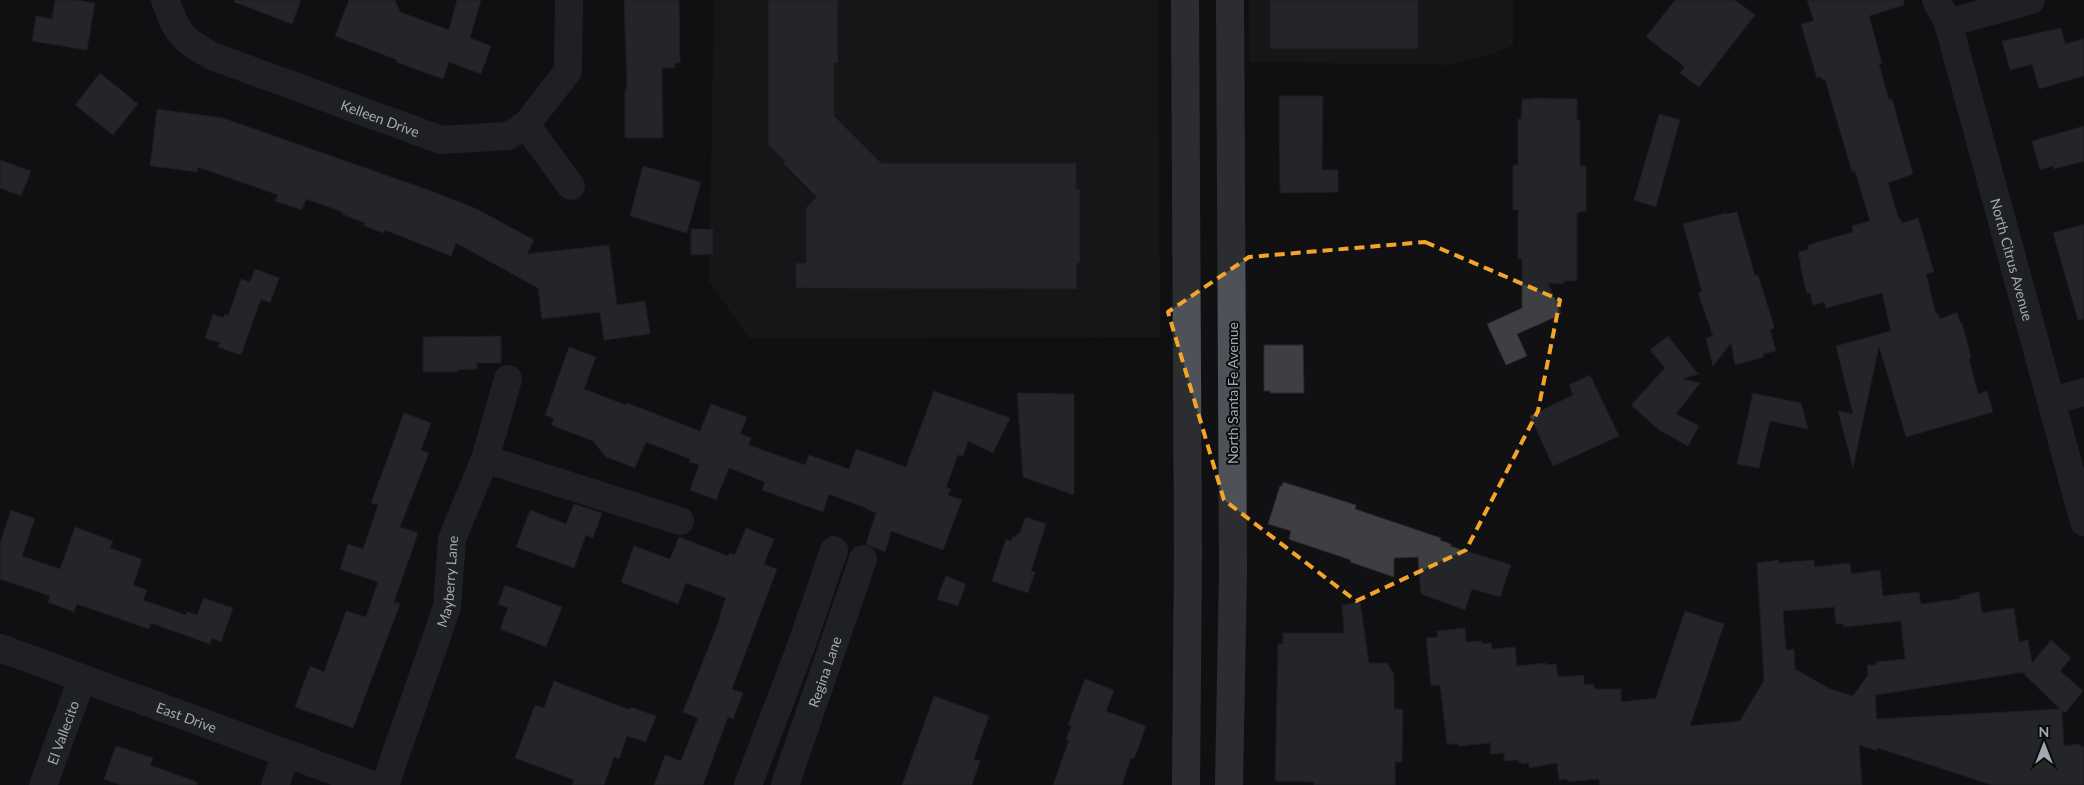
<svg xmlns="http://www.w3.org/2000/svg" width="2084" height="785" font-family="Lato,sans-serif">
<rect width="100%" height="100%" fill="#111113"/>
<g fill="#1d1d20">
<path d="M 714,0 L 1158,0 L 1160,337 L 749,338 L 709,281 Z"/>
<path d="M 1249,0 L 1513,0 L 1513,45 L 1491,54 L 1447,65 L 1249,62 Z"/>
</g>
<g fill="#3d3f43" stroke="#2b2b2f" fill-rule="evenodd">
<path d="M 55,0 L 77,0 L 95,3 L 87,50 L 32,41 L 36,16 L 52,19 Z"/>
<path d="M 235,0 L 301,0 L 292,24 L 234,2 Z"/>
<path d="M 349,0 L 395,0 L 400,12 L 449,30 L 457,0 L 481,0 L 470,38 L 491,46 L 481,74 L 449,62 L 443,79 L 396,62 L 397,60 L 335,36 Z"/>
<path d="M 624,0 L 679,0 L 680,63 L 675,63 L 675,68 L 662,68 L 663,138 L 625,138 L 625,89 L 627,89 Z"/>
<path d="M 768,0 L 838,0 L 838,63 L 834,63 L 834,116 L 881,163 L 1076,163 L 1076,189 L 1080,189 L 1080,263 L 1077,263 L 1077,289 L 796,288 L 796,263 L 806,263 L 806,208 L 817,197 L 783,163 L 785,161 L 768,144 Z"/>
<rect x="1270" y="0" width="148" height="49"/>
<path d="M 1675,0 L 1735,0 L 1755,15 L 1699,87 L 1680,73 L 1685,67 L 1646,37 Z"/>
<path d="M 1807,0 L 1904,0 L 1904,5 L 1869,16 L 1882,63 L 1879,64 L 1889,100 L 1892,99 L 1913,174 L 1888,183 L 1899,219 L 1901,219 L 1902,223 L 1918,218 L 1934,272 L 1926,274 L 1936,314 L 1938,313 L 1940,319 L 1957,312 L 1960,323 L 1962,323 L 1971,357 L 1969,358 L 1978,394 L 1987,391 L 1993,412 L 1906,437 L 1879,346 L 1853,467 L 1838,411 L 1853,414 L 1836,346 L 1891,331 L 1882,293 L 1826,308 L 1824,302 L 1813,305 L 1810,293 L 1807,294 L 1800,265 L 1801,265 L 1798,252 L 1809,249 L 1808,245 L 1853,232 L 1852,226 L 1870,221 L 1855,171 L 1852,172 L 1825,79 L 1822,80 L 1821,77 L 1817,78 L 1801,24 L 1814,21 Z"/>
<path d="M 2061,28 L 2065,44 L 2084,39 L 2084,76 L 2039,89 L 2032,64 L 2010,70 L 2002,41 Z"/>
<path d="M 100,73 L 138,104 L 113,135 L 75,105 Z"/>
<path d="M 1279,96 L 1323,96 L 1322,170 L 1338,170 L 1338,192 L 1280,193 Z"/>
<path d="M 1534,98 L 1577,99 L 1577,120 L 1580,120 L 1580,166 L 1586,166 L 1586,211 L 1577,213 L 1577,281 L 1564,281 L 1564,284 L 1548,283 L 1562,314 L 1517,334 L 1527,356 L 1506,365 L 1487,324 L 1522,308 L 1522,259 L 1518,259 L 1518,210 L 1513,210 L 1513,165 L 1518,165 L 1518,119 L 1521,119 L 1522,99 L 1534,99 Z"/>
<path d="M 157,109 L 223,118 L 434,192 L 477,209 L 534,240 L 527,254 L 609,245 L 617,305 L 645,301 L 650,334 L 604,340 L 600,312 L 542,319 L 538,288 L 456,243 L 451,256 L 385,230 L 384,233 L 364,226 L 365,223 L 342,214 L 343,212 L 306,199 L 302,210 L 275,201 L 278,195 L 198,167 L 197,172 L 150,166 Z"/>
<path d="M 1659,114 L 1680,120 L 1656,207 L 1634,200 Z"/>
<path d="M 2084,126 L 2084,161 L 2054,169 L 2053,166 L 2040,170 L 2032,141 Z"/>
<path d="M 0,160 L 31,171 L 21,196 L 0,188 Z"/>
<path d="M 643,166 L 701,182 L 687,233 L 630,216 Z"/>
<path d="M 1737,212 L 1755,276 L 1758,275 L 1774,326 L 1773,329 L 1770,330 L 1776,351 L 1763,354 L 1764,357 L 1735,365 L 1731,343 L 1713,366 L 1706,338 L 1713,336 L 1698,293 L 1702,292 L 1683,224 L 1726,213 L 1727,214 Z"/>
<path d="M 2084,224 L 2084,319 L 2078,320 L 2053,233 Z"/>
<path d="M 691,229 L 713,229 L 713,254 L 691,255 Z"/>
<path d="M 255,269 L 279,278 L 270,303 L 261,299 L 241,355 L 218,347 L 220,343 L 205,338 L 213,314 L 223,318 L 225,314 L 228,316 L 241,279 L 250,282 Z"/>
<path d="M 501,336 L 501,363 L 477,363 L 477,369 L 457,370 L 458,372 L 423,372 L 423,337 Z"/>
<path d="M 1668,336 L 1698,374 L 1682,379 L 1700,383 L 1676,414 L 1699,426 L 1688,446 L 1659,430 L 1631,405 L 1665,368 L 1650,350 Z"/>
<path d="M 1264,345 L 1303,345 L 1304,393 L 1270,393 L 1270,391 L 1264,391 Z"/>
<path d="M 569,347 L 596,357 L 584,389 L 626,405 L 627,403 L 700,431 L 711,404 L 747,417 L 740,434 L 751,438 L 749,445 L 805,465 L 809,455 L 849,469 L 856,449 L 906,467 L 934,391 L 1010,418 L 993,453 L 968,441 L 963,456 L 958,455 L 946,487 L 951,489 L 948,495 L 962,500 L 943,550 L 891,531 L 885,552 L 866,544 L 876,513 L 866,509 L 866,508 L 829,494 L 823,512 L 762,490 L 765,482 L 729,468 L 716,500 L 690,490 L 699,465 L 689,462 L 690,459 L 646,442 L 635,468 L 606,457 L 593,441 L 551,425 L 554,418 L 545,415 Z"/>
<path d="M 1590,375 L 1619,436 L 1553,466 L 1530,416 L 1573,395 L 1569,385 Z"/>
<path d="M 1017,393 L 1074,394 L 1074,495 L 1023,477 Z"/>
<path d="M 1753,393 L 1801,403 L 1808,429 L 1770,421 L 1759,468 L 1737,464 Z"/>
<path d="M 404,413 L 431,423 L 421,450 L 429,453 L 400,527 L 418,533 L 394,602 L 400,604 L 353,728 L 295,707 L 310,666 L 324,672 L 346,611 L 366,617 L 378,582 L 340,569 L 348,544 L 363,549 L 378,505 L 371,503 Z"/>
<path d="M 1283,482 L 1356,505 L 1355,509 L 1441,538 L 1440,540 L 1451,544 L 1450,546 L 1511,565 L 1500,597 L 1472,589 L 1465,610 L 1421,594 L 1418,557 L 1394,558 L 1394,577 L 1350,562 L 1351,560 L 1291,540 L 1289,539 L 1291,531 L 1268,524 L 1280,486 L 1282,486 Z"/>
<path d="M 574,504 L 602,513 L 593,538 L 586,535 L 574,568 L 516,547 L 530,510 L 566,524 Z"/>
<path d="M 11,510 L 35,519 L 22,556 L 60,569 L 75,527 L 113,541 L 110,548 L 142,559 L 133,585 L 147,590 L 143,600 L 186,615 L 187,612 L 197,615 L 204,598 L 233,608 L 221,642 L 212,638 L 210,644 L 151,623 L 149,629 L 77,604 L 74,612 L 48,602 L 50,596 L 0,579 L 0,543 Z"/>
<path d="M 1026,517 L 1046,524 L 1031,571 L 1035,572 L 1028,593 L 992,581 L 1006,539 L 1011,541 L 1013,536 L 1016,537 L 1017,534 L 1019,534 Z"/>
<path d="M 746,528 L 774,539 L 764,564 L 777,569 L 732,689 L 743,693 L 733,719 L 728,717 L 703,785 L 654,785 L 665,755 L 681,761 L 698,718 L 683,712 L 720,618 L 719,617 L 726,598 L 686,583 L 678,604 L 621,582 L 634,546 L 670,559 L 679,537 L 728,556 L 729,553 L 735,555 Z"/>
<path d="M 1779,560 L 1779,563 L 1814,560 L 1815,567 L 1850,563 L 1851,574 L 1880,570 L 1883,596 L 1919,592 L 1921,604 L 1960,599 L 1960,596 L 1979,592 L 1982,613 L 2014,608 L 2019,642 L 2028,640 L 2032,663 L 2051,640 L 2071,658 L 2060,671 L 2083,691 L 2065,713 L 2062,711 L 2064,746 L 2080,744 L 2080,747 L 2084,747 L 2084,785 L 1992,785 L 1878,748 L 1877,751 L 1859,745 L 1862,785 L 1600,785 L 1599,779 L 1567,782 L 1567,779 L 1559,780 L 1557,763 L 1529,768 L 1529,763 L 1522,764 L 1522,762 L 1518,763 L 1518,760 L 1504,761 L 1504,753 L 1491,754 L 1490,743 L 1458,746 L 1458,744 L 1447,744 L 1440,685 L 1431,686 L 1426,638 L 1438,637 L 1437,631 L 1465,628 L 1466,642 L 1482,641 L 1482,644 L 1491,643 L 1492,649 L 1515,647 L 1517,666 L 1546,663 L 1547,665 L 1556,664 L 1558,677 L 1584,675 L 1584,685 L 1594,684 L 1594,689 L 1621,689 L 1621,702 L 1656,698 L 1685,611 L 1724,624 L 1690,726 L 1740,721 L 1764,680 L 1757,563 ZM 1834,607 L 1836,624 L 1843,624 L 1844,627 L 1901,621 L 1905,659 L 1876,662 L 1876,665 L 1867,665 L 1868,675 L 1853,696 L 1830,689 L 1795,669 L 1794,649 L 1786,650 L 1783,611 ZM 2025,672 L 2023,673 L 2060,709 L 1877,719 L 1875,695 Z"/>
<path d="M 946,576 L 966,584 L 958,606 L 937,599 Z"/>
<path d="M 505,585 L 562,607 L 546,647 L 500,629 L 508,608 L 498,604 Z"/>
<path d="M 1360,602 L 1369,663 L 1387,663 L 1394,674 L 1394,709 L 1403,709 L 1402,762 L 1395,762 L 1395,785 L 1314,785 L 1314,782 L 1275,781 L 1278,644 L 1283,644 L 1283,633 L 1344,633 L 1342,605 Z"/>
<path d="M 1085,679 L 1114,690 L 1106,711 L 1146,726 L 1134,759 L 1131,758 L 1122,785 L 1053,785 L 1069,740 L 1066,739 L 1071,726 L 1068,725 Z"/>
<path d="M 554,681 L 630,710 L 631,707 L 656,716 L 646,742 L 627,736 L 619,759 L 614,757 L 604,785 L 572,785 L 574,780 L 515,758 L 535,705 L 544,708 Z"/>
<path d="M 934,696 L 989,716 L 974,759 L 980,761 L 972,785 L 902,785 Z"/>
<path d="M 116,746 L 153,758 L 150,765 L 197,782 L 197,785 L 121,785 L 104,779 Z"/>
</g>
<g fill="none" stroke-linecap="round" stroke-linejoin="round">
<g stroke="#323438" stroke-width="28">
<path id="s1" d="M 165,0 C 178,35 180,37 212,56 L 441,140 L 508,136 L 526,125 L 568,71 L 569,0"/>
<path id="s2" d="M 1936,0 L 1948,23 L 2084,522"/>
<path d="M 1948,23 L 2031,0"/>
<path d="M 526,125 L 571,186"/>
<path d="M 485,459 L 680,521"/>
<path id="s3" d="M 43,785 L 82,679"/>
<path d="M 275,785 L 286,754"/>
<path id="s4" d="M 385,785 L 447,607 L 452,539 L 485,459 L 508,379"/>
<path d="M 748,785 L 800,649 L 834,550"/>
<path id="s5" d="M 785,785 L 863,559"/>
</g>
<g stroke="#323438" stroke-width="28">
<path d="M 2051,401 L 2084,392"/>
<path id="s6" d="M 0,648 L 372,785"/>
</g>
<g stroke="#4e5157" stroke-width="28">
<path d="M 1185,0 L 1188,554 L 1186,785"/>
<path d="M 1229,785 L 1233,572 L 1230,0"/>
</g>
</g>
<path d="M0 0H2084V785H0ZM 1425,242 L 1560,300 L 1538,411 L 1466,550 L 1356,601 L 1224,500 L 1168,312 L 1249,257 Z" fill="#111113" fill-opacity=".55" fill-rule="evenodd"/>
<path fill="none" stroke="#f3a529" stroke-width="4" stroke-dasharray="10 6" stroke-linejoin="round" d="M 1425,242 L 1560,300 L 1538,411 L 1466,550 L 1356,601 L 1224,500 L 1168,312 L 1249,257 Z"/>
<g text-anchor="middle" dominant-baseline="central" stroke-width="4" stroke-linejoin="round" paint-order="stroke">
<g font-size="14" fill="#a3a9b4" stroke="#0c0c0e">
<text stroke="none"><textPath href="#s1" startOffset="255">Kelleen Drive</textPath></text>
<text stroke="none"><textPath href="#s2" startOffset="271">North Citrus Avenue</textPath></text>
<text transform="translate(1232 393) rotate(-90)">North Santa Fe Avenue</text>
<text stroke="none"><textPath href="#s4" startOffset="214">Mayberry Lane</textPath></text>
<text stroke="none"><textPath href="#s5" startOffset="120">Regina Lane</textPath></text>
<text stroke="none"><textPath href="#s6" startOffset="199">East Drive</textPath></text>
<text stroke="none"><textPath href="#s3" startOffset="56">El Vallecito</textPath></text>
</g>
</g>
<g transform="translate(2044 745)" stroke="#0c0c0e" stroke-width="4" paint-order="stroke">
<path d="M0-4L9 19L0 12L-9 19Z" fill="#a3a9b4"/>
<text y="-8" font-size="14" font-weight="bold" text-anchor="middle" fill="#a3a9b4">N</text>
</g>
</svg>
